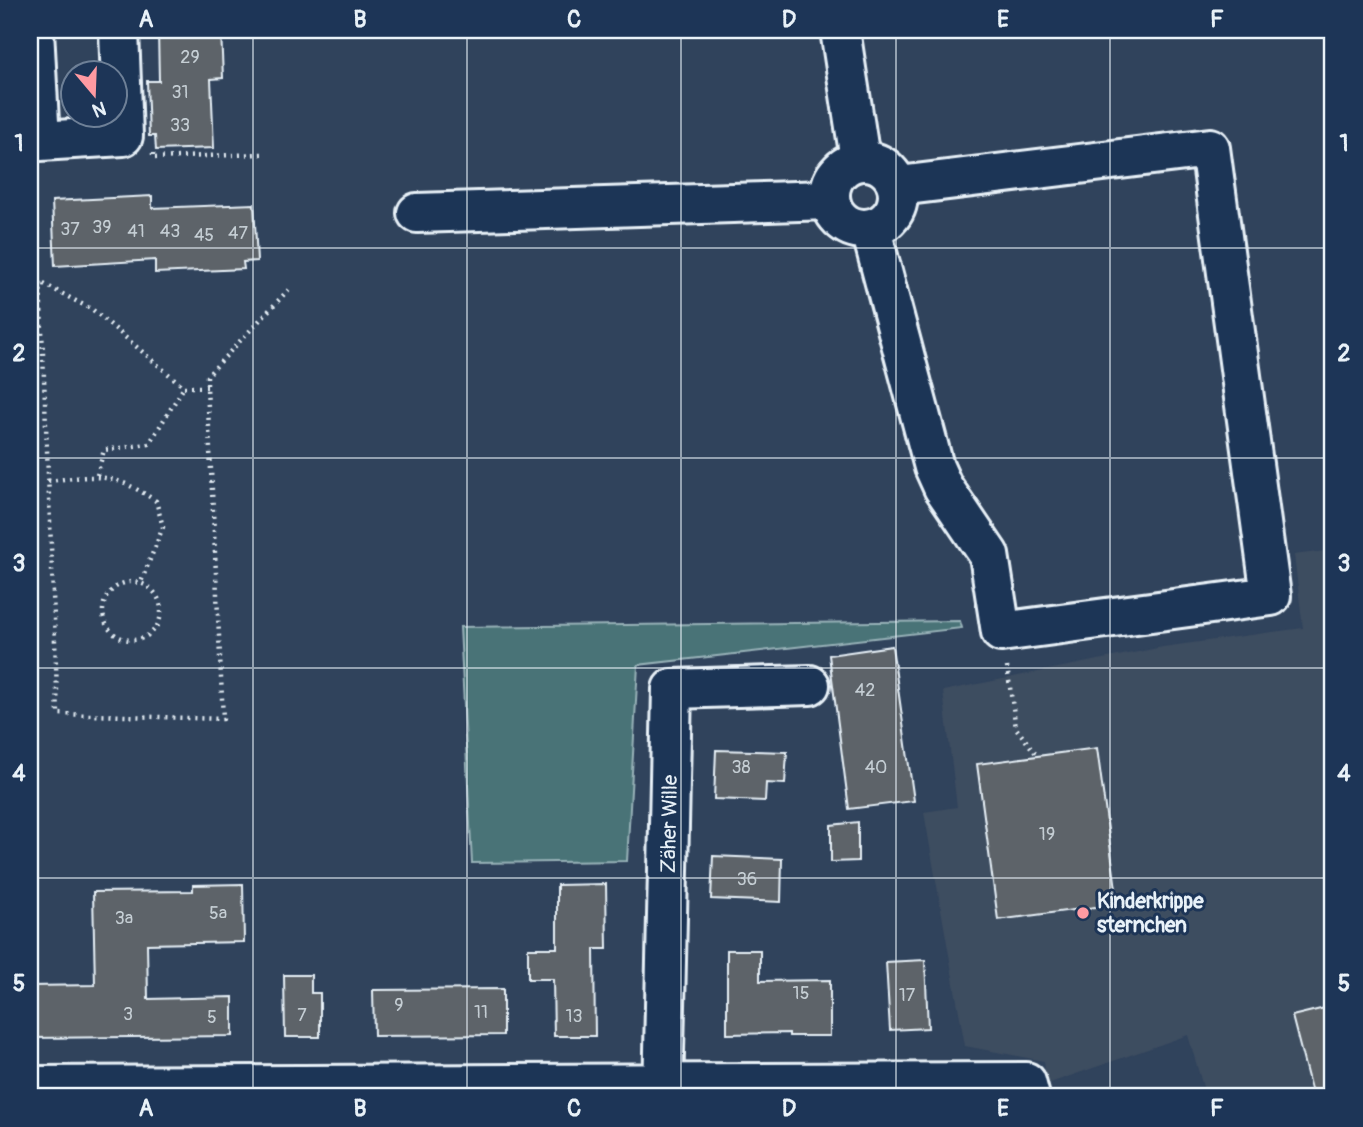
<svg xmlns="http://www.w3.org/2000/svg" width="1363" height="1127" font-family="Pangolin,sans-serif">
<rect width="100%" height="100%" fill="#30435c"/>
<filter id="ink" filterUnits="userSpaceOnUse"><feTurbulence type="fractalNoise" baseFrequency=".0143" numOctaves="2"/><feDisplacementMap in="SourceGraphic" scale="14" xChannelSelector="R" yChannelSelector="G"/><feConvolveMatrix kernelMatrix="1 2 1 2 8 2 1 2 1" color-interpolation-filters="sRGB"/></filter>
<g filter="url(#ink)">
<path fill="#3e4d60" d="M 1333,550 L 1333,1097 L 1206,1097 L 1188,1035 L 1047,1084 L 1044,1061 L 965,1046 L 924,812 L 957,807 L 943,691 L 1163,647 L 1303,628 L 1294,555 Z"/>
<path fill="#497377" stroke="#98b2b8" stroke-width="2" d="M 960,621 L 962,628 L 638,665 L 627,861 L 472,863 L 460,627 Z"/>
<g fill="#5d6469" stroke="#e8f1f8" stroke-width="2">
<path d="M 158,30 L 221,30 L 223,78 L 211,79 L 214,148 L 156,150 L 155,136 L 149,136 L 147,81 L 159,81 Z"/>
<path d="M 152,196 L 152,208 L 254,204 L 257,261 L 243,262 L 244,269 L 155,273 L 155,260 L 55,266 L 52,201 Z"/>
<path d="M 892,646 L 914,801 L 849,809 L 829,655 Z"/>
<path d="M 1097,748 L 1118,904 L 998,920 L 977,764 Z"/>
<path d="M 716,750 L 787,752 L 785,784 L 766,783 L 765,801 L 714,799 Z"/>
<path d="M 858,822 L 858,861 L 831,862 L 831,825 Z"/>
<path d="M 713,856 L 782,859 L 781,902 L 711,899 Z"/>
<path d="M 243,884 L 244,942 L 147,944 L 148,999 L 233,997 L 233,1036 L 30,1038 L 30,986 L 95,985 L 93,892 L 193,891 L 193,885 Z"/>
<path d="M 606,884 L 607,949 L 594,949 L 595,1036 L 554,1036 L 553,979 L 528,979 L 528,948 L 557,948 L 557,885 Z"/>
<path d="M 727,950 L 760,950 L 760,981 L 830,980 L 830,1036 L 789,1036 L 789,1033 L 727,1034 Z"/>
<path d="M 925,960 L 928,1028 L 890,1030 L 886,962 Z"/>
<path d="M 284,975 L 311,975 L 311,993 L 320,993 L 320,1037 L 285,1037 Z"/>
<path d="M 503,989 L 503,1035 L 374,1036 L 373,990 Z"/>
<path d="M 1333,1006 L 1333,1097 L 1313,1097 L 1292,1016 Z"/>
</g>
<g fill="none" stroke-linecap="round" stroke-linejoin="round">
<g stroke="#e8f1f8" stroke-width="44">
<g id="minor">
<path d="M 34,30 L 40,141 L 123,136 L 119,30"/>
<path d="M 840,30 L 860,159"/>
<circle cx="864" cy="195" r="34"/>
<path d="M 417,213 L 829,200"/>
<path d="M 871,230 L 934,467 L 943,487 L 989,555 L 1001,632 L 1271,596 L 1210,148 L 899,186"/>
<path d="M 30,1086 L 1026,1082 L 1030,1097"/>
<path id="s1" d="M 663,1097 L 672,689 L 810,685"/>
</g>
</g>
<g stroke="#e8f1f8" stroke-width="4.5" stroke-dasharray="2 5" stroke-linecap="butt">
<path d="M 153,153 L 153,158 L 262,154"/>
<path d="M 207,387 L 184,387 L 93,310 L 40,282 L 58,714 L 223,719 L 207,387 L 207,376 L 292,286"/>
<path d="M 97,475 L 104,450 L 149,444 L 184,387"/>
<path d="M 48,481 C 99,475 112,472 156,501 L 163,527 L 141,582"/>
<circle cx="132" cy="611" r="29"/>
<path d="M 1007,667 L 1016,728 L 1038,756"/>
</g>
<use href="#minor" stroke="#1d3557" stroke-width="38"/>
</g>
</g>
<path fill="none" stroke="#e8f1f8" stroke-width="2" stroke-opacity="0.55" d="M 253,30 L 253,1097M 467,30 L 467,1097M 681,30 L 681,1097M 896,30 L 896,1097M 1110,30 L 1110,1097M 30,248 L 1333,248M 30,458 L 1333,458M 30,668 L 1333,668M 30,878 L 1333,878"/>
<circle fill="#ff9aa2" stroke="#1d3557" stroke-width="2.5" cx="1083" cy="913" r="7"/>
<g text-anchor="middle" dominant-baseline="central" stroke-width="6" stroke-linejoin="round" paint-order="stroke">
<g font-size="18" fill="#c5ced4">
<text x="190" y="57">29</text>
<text x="180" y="92">31</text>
<text x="180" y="125">33</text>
<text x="102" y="227">39</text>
<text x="70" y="229">37</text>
<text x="136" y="231">41</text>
<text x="170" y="231">43</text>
<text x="238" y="233">47</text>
<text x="204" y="235">45</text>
<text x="865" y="690">42</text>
<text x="741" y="767">38</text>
<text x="876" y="767">40</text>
<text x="1047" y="834">19</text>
<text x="747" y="879">36</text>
<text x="218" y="913">5a</text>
<text x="124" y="918">3a</text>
<text x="801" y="993">15</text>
<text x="907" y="995">17</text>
<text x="399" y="1005">9</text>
<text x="481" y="1012">11</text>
<text x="128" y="1014">3</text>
<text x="302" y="1015">7</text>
<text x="574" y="1016">13</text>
<text x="212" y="1017">5</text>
</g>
<g font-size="21" fill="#e8f1f8" stroke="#1d3557">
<text stroke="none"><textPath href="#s1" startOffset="273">Zäher Wille</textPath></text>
</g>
<g font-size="21" font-weight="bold" fill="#e8f1f8" stroke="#1d3557" text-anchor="start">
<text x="1097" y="901">Kinderkrippe<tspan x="1097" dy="24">sternchen</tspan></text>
</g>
</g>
<rect width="1363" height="1127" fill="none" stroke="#1d3557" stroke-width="77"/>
<g transform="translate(94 94) rotate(161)"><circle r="33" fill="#1d3557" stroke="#6e8097" stroke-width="2"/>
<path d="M0-5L12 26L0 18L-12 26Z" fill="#ff9aa2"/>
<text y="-10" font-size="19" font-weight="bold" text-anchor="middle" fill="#e8f1f8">N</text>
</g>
<rect x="38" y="38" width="1286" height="1050" fill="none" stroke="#e8f1f8" stroke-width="2.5"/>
<g font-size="23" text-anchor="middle" font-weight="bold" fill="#e8f1f8">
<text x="146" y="27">A</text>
<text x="360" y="27">B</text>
<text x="574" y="27">C</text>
<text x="789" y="27">D</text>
<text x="1003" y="27">E</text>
<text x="1217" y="27">F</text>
<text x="19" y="151">1</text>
<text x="1344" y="151">1</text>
<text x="19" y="361">2</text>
<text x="1344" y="361">2</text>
<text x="19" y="571">3</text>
<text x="1344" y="571">3</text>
<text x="19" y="781">4</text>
<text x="1344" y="781">4</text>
<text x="19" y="991">5</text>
<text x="1344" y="991">5</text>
<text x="146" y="1116">A</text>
<text x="360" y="1116">B</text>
<text x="574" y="1116">C</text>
<text x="789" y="1116">D</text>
<text x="1003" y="1116">E</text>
<text x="1217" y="1116">F</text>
</g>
</svg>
